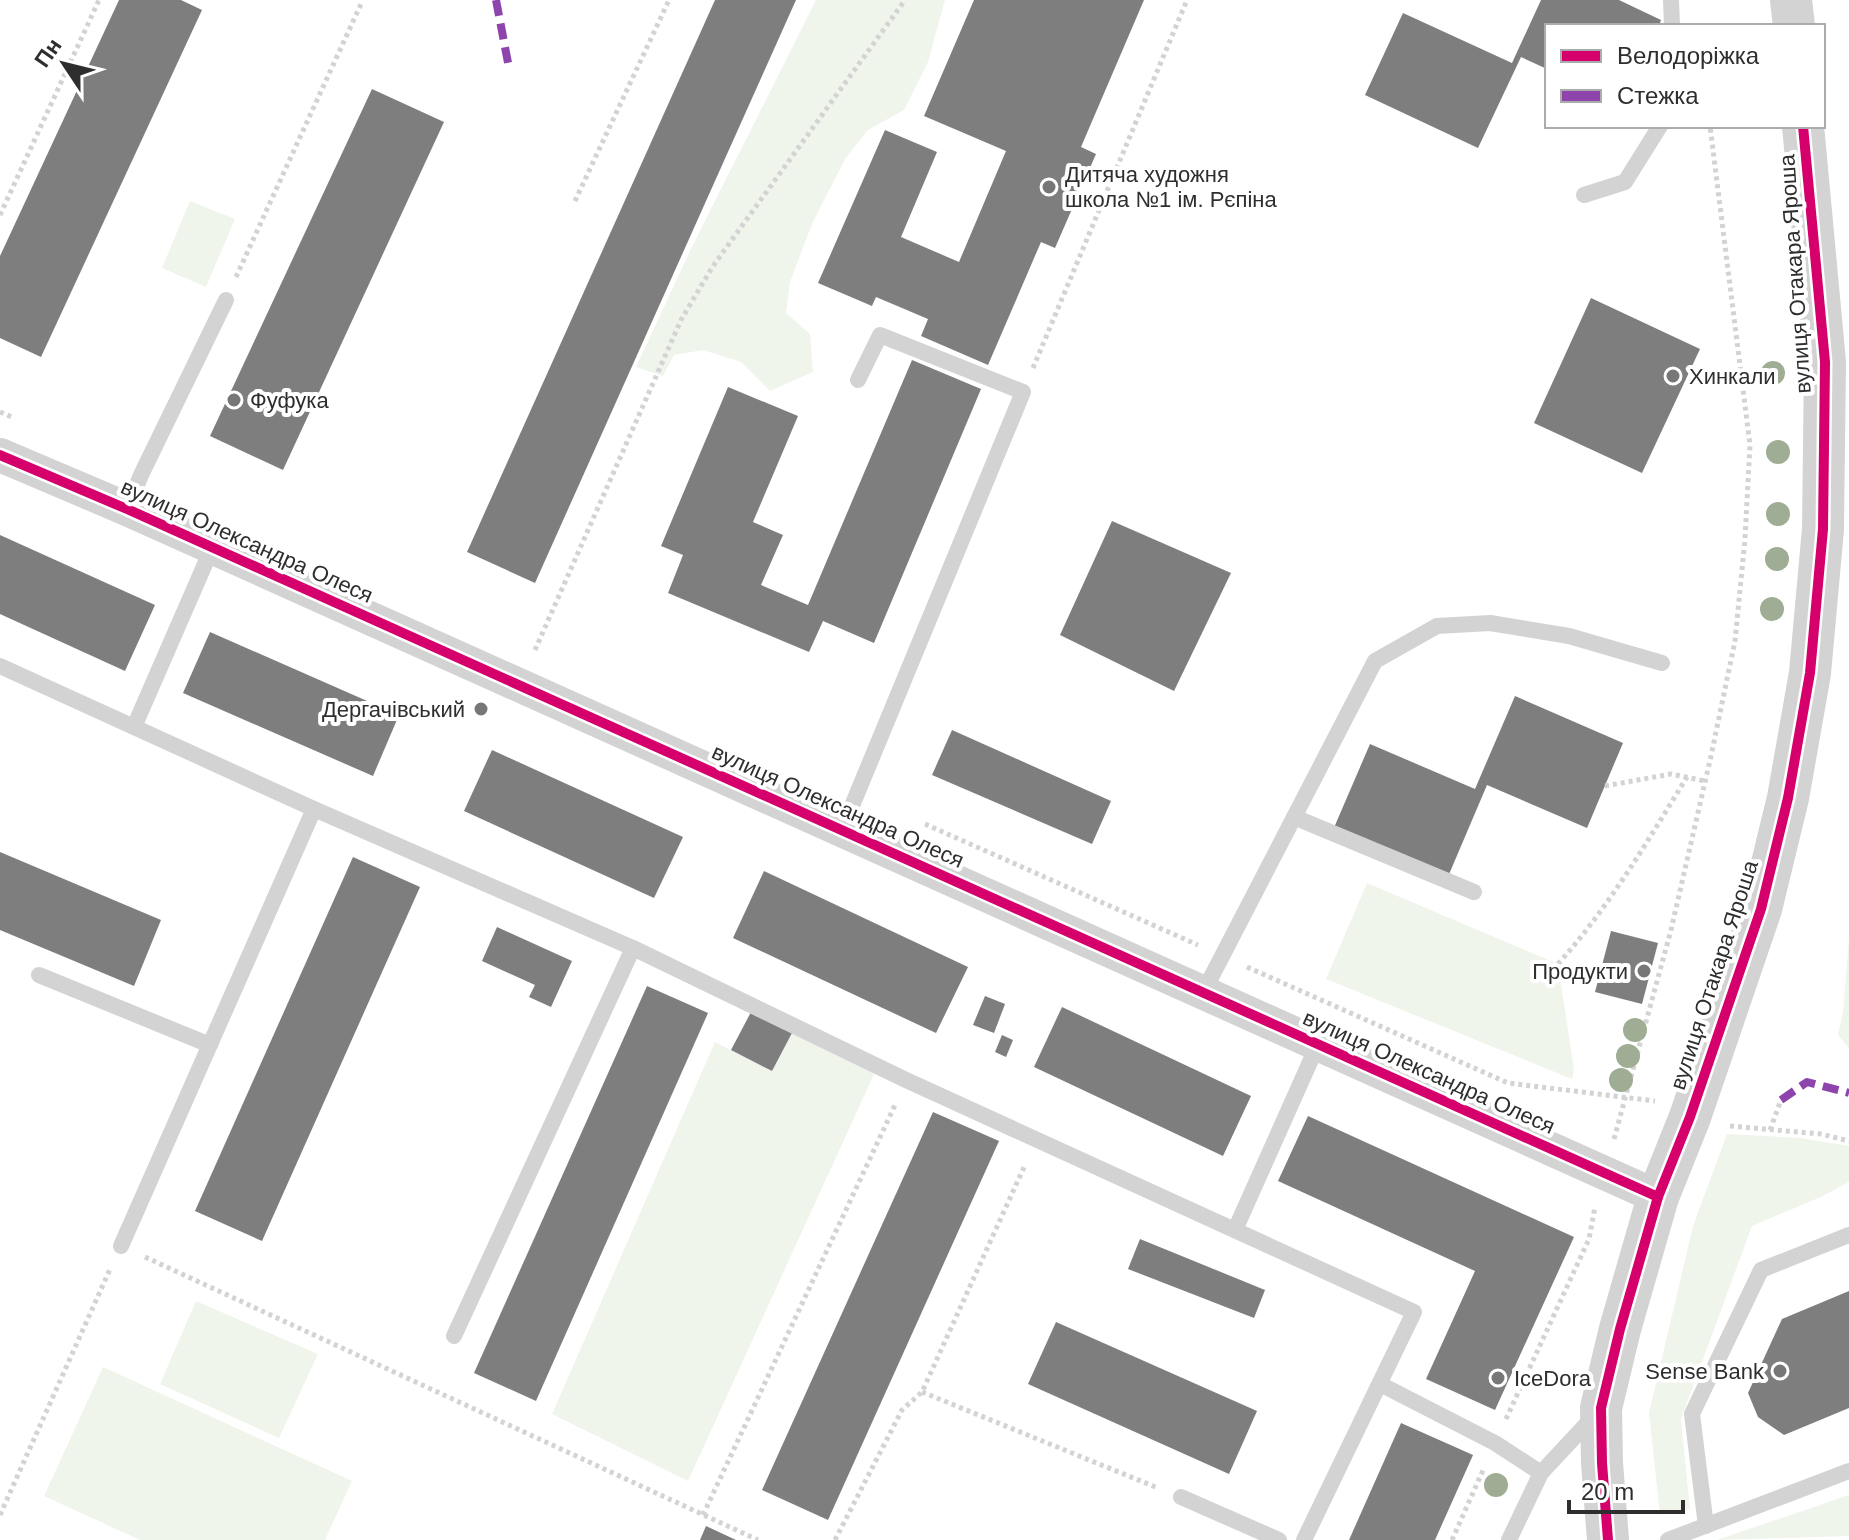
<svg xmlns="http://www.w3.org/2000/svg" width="1849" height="1540" font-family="Helvetica,sans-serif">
<rect width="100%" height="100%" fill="#fff"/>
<g fill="#f0f5ec">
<path d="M 816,0 L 945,0 L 928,62 L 904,110 L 868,130 L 845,159 L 812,224 L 790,282 L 786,313 L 810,334 L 813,372 L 770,391 L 741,362 L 703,350 L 674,355 L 663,376 L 636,367 L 691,249 Z"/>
<path d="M 190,201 L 235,219 L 206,287 L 162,268 Z"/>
<path d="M 1367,883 L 1558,964 L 1574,1070 L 1572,1079 L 1326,979 Z"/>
<path d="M 1849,939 L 1849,1048 L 1838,1035 L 1843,1012 Z"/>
<path d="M 792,1033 L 875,1072 L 688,1481 L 552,1414 L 715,1042 L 772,1071 Z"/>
<path d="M 1727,1134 L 1801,1138 L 1849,1146 L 1849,1182 L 1821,1197 L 1752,1226 L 1681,1419 L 1690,1509 L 1660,1515 L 1649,1413 L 1693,1226 Z"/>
<path d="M 196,1301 L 318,1354 L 279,1438 L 160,1384 Z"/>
<path d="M 103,1367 L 352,1481 L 325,1540 L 140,1540 L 44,1496 Z"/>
<path d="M 1849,1495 L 1849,1536 L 1717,1540 Z"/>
</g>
<g fill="#7e7e7e">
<path d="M 119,0 L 181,0 L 202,10 L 41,357 L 0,338 L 0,256 Z"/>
<path d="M 715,0 L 796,0 L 535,583 L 467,552 Z"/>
<path d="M 974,0 L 1144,0 L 1081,147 L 1096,154 L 1055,248 L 1041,242 L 988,365 L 921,336 L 928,319 L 876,297 L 872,306 L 818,283 L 885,130 L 937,152 L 901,237 L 959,262 L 1006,151 L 924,116 Z"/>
<path d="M 1541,0 L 1619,0 L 1661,20 L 1659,26 L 1547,26 L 1547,69 L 1521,57 L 1478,148 L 1365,95 L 1403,13 L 1512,63 Z"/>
<path d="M 372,89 L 444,122 L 283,470 L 210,436 Z"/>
<path d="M 1591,298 L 1700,349 L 1642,473 L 1534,423 Z"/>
<path d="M 912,360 L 981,389 L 874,643 L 823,621 L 809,652 L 668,593 L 683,555 L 661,546 L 728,387 L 798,416 L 753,522 L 783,535 L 761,585 L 808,605 Z"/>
<path d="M 1112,521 L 1231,573 L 1174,691 L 1060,635 Z"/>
<path d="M 0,535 L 155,605 L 125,671 L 0,614 Z"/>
<path d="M 210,632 L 399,715 L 373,776 L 183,693 Z"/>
<path d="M 1515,696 L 1623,743 L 1587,828 L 1487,785 L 1447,879 L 1333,830 L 1370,744 L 1475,789 Z"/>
<path d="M 952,730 L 1111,801 L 1092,844 L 932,775 Z"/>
<path d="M 492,750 L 683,837 L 654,898 L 464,811 Z"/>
<path d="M 0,852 L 161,920 L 134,986 L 0,930 Z"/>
<path d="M 353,857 L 420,887 L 262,1241 L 195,1211 Z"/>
<path d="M 764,871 L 968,967 L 936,1033 L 733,938 Z"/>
<path d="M 497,927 L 572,961 L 551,1007 L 529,997 L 535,985 L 482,961 Z"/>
<path d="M 1611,931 L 1658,943 L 1642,1004 L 1595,992 Z"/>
<path d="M 647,986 L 708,1013 L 536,1401 L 474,1373 Z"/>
<path d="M 985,996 L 1005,1004 L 994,1033 L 973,1025 Z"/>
<path d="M 1062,1007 L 1251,1096 L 1223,1156 L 1034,1067 Z"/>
<path d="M 751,1012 L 792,1033 L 772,1071 L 731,1050 Z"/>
<path d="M 1002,1035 L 1013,1040 L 1006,1057 L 995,1052 Z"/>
<path d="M 933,1112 L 999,1141 L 828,1520 L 762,1490 Z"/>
<path d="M 1308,1116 L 1574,1237 L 1495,1410 L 1426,1379 L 1475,1271 L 1278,1181 Z"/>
<path d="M 1140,1239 L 1265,1290 L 1254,1318 L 1128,1269 Z"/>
<path d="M 1849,1291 L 1849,1408 L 1784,1435 L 1758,1417 L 1748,1393 L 1782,1319 Z"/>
<path d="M 1056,1322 L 1257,1411 L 1229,1474 L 1028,1384 Z"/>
<path d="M 1401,1423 L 1473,1455 L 1435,1540 L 1349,1540 Z"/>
<path d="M 706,1526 L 736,1540 L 700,1540 Z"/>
</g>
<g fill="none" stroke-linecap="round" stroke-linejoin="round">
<g stroke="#d3d3d3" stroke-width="5" stroke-dasharray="4 4" stroke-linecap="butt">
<path d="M 575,201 L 669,0"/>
<path d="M 0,215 L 99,0"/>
<path d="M 236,277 L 361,4"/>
<path d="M 1033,368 L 1187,0"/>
<path d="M 0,412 L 14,418"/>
<path d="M 535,650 L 681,320 L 713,266 L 905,0"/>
<path d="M 1605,786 L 1671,774 L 1705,781"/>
<path d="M 925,824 L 1198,945"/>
<path d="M 1558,964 C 1609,907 1647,842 1687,777"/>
<path d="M 1247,967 L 1508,1083 L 1655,1101"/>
<path d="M 1730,1126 L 1821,1134 L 1849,1141"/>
<path d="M 1770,1130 L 1781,1100"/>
<path d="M 1614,1139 L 1671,930 L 1711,756 L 1735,641 L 1745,539 L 1750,445 L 1710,126"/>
<path d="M 145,1257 L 758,1540"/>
<path d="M 922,1392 L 1158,1488"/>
<path d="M 1506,1419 L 1589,1239 L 1595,1207"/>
<path d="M 0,1515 L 111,1267"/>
<path d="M 703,1515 L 896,1103"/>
<path d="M 835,1540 L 902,1410 L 922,1392 L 1025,1165"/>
<path d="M 1452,1540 L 1484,1468"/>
</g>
<g stroke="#d3d3d3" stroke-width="16">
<path d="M 1671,0 L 1672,26"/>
<path d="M 1584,195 L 1625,182 L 1660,126"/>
<path d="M 127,509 L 141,475 L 226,300"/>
<path d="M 0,666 L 314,809 L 633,948 L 906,1080 L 1414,1312 L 1304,1540"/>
<path d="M 134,727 L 212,548"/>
<path d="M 1294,817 L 1474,892"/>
<path d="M 842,830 L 1023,392 L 880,335 L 858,380"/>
<path d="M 39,975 L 210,1045"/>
<path d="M 1203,993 L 1375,661 L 1437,626 L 1490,623 L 1569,636 L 1662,663"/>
<path d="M 1235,1230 L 1318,1044"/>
<path d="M 121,1246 L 314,809"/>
<path d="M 454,1336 L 633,948"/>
<path d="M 1380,1384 L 1495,1443 L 1541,1473"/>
<path d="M 1181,1497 L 1279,1540"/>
<path d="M 1706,1526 L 1692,1414 L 1761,1270 L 1849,1235"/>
<path d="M 1509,1540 L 1541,1473 L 1595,1415"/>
<path d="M 1668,1540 L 1849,1471"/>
</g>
<path stroke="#d3d3d3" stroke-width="34" d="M 0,455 L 127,509 L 1658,1197"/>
<g stroke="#d3d3d3" stroke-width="42">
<path d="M 1791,0 L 1794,26"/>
<path d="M 1608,1540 L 1602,1463 L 1601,1408 L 1620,1329 L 1658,1197 L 1690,1117 L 1761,909 L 1788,798 L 1810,673 L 1823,529 L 1825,362 L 1803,126"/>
</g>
<g stroke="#8e44ad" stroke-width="8" stroke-dasharray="16 8" stroke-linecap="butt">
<path d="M 496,0 L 509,68"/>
<path d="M 1781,1100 L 1807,1082 L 1849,1093"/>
</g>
<g stroke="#fff" stroke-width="15">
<g id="cycleway">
<path d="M 0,455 L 127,509 L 1658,1197"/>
<path d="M 1608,1540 L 1602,1463 L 1601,1408 L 1620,1329 L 1658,1197 L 1690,1117 L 1761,909 L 1788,798 L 1810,673 L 1823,529 L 1825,362 L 1803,126"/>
</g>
</g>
<use href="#cycleway" stroke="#d6006c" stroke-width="10"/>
</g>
<g fill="#9ead93">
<circle cx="1773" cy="373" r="12"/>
<circle cx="1778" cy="452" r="12"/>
<circle cx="1778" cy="514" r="12"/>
<circle cx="1777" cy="559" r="12"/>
<circle cx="1772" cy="609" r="12"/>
<circle cx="1635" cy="1030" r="12"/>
<circle cx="1628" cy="1056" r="12"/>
<circle cx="1621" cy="1080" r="12"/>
<circle cx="1496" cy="1485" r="12"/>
</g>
<g fill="#777" stroke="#fff" stroke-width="3">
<circle cx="1049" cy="187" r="8"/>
<circle cx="1673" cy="376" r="8"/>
<circle cx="234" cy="400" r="8"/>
<circle cx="481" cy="709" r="8"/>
<circle cx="1644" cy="971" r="8"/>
<circle cx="1780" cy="1371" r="8"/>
<circle cx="1498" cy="1378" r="8"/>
</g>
<g text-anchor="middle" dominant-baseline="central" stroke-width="8" stroke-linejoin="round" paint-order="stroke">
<g font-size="22" fill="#2e2e2e" stroke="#fff" text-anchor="start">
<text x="1065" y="174">Дитяча художня<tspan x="1065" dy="25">школа №1 ім. Рєпіна</tspan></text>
<text x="1689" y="376">Хинкали</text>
<text x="250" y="400">Фуфука</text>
<text x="465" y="709" text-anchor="end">Дергачівський</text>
<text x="1628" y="971" text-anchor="end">Продукти</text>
<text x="1764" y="1371" text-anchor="end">Sense Bank</text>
<text x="1514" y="1378">IceDora</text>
</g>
<g font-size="22" fill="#2e2e2e" stroke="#fff">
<text transform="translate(1795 274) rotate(-94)">вулиця Отакара Яроша</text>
<text transform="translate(247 541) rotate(24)">вулиця Олександра Олеся</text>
<text transform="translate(838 806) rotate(24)">вулиця Олександра Олеся</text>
<text transform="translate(1714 975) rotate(-72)">вулиця Отакара Яроша</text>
<text transform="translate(1429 1072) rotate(24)">вулиця Олександра Олеся</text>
</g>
</g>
<rect x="1545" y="24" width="280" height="104" fill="#ffffff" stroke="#ababab" stroke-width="2"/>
<rect x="1561" y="50" width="40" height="12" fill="#d6006c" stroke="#ababab" stroke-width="2"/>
<text x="1617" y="64" font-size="24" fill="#2e2e2e">Велодоріжка</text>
<rect x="1561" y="90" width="40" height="12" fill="#8e44ad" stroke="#ababab" stroke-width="2"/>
<text x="1617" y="104" font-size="24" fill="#2e2e2e">Стежка</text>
<g transform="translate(64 64) rotate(305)" stroke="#ffffff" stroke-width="6" paint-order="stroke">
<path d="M0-6L14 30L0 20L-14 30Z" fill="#2e2e2e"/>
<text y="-12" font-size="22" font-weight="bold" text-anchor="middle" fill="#2e2e2e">Пн</text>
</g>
<path d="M1569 1500v12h114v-12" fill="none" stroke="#2e2e2e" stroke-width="4"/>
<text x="1581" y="1500" font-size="24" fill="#2e2e2e" stroke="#ffffff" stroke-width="6" paint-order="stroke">20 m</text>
</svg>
